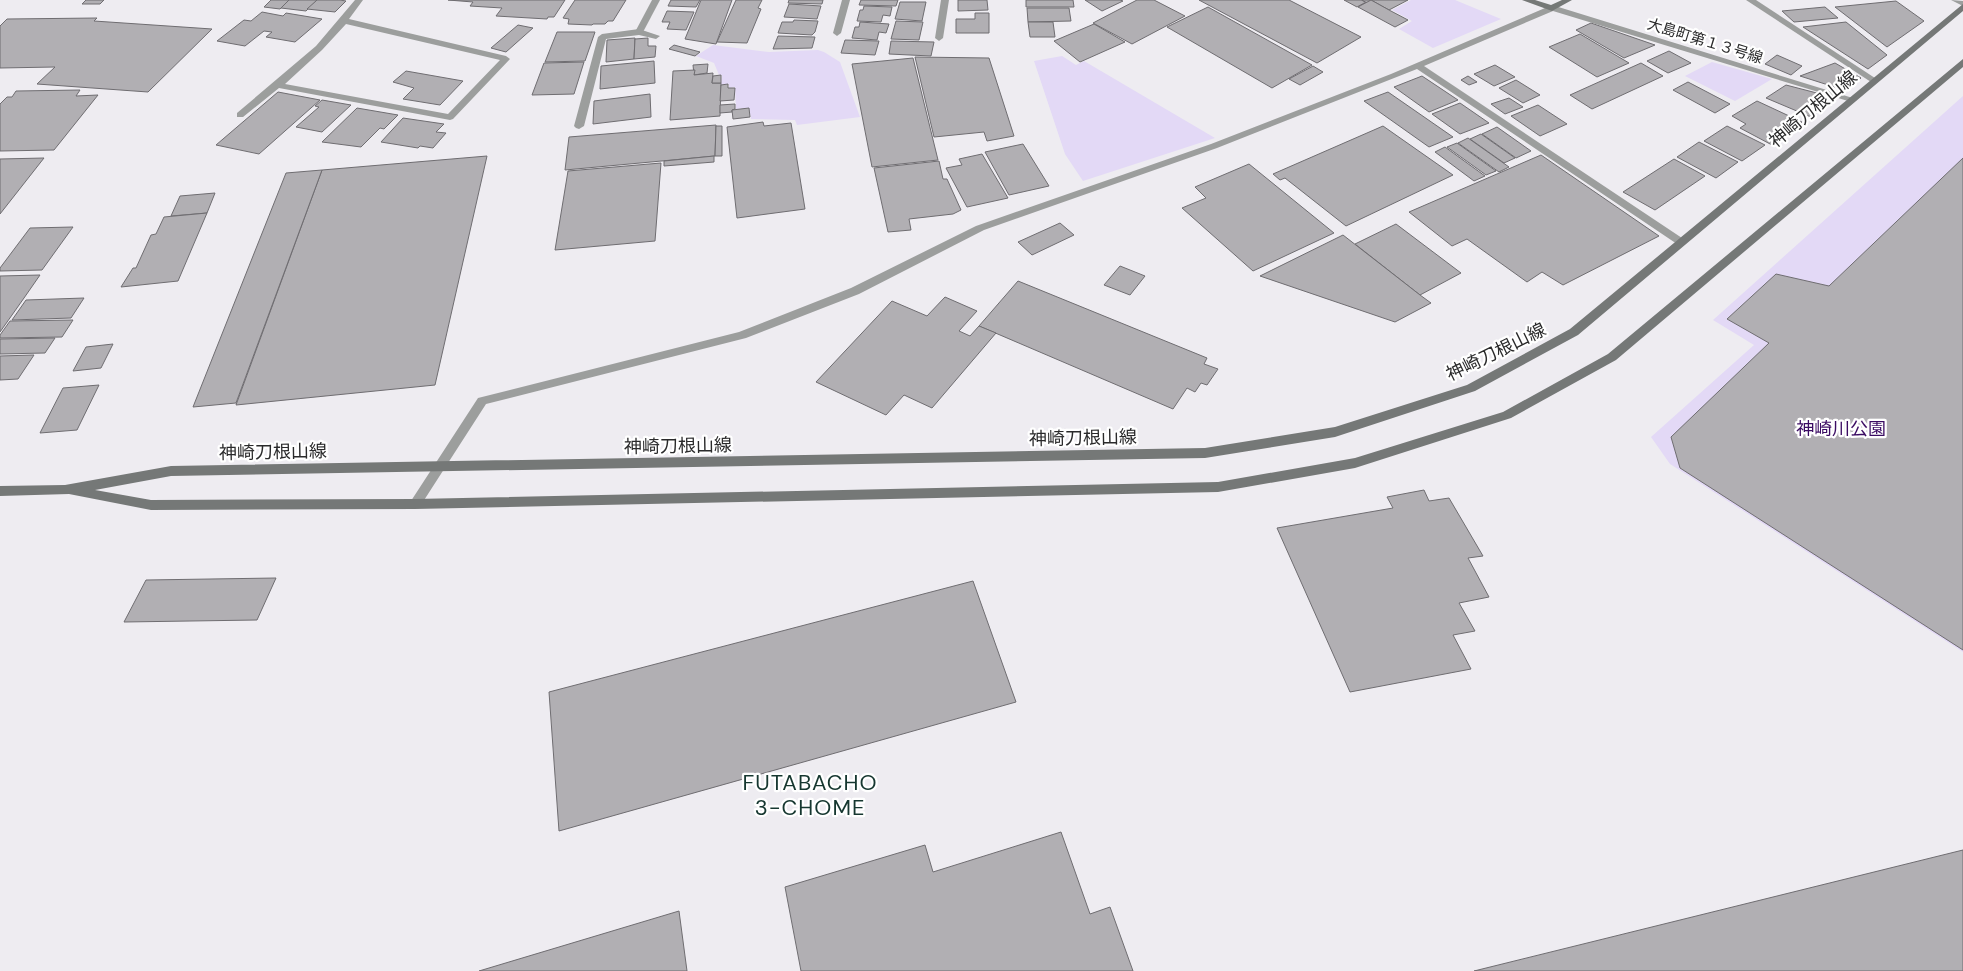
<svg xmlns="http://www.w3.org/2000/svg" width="1963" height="971" font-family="'DM Sans','Noto Sans JP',sans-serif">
<rect width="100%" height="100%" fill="#eeecf1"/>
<g fill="#e3d9f6">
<path d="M 1411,0 L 1455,0 L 1501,19 L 1433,48 L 1399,29 L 1412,21 L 1392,10 Z"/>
<path d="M 713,45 L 769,52 L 818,50 L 824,52 L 840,62 L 860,117 L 797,125 L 795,120 L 751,119 L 749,108 L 736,109 L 735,87 L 729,88 L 729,84 L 721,85 L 722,75 L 719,75 L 714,63 L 696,56 Z"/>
<path d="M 1062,56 L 1076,65 L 1084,61 L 1215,138 L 1083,181 L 1065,154 L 1034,61 Z"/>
<path d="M 1712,62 L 1772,79 L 1735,101 L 1685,76 Z"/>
<path d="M 1963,96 L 1963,652 L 1670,464 L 1651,437 L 1754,345 L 1713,320 Z"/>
</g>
<g fill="#b1afb3" stroke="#6f6d71">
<path d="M 86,0 L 104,0 L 100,4 L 82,4 Z"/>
<path d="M 271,0 L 289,0 L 280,9 L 264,7 Z"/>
<path d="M 289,0 L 317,0 L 306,11 L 281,8 Z"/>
<path d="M 317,0 L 340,0 L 346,1 L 335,12 L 307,9 Z"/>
<path d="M 448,0 L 565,0 L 554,17 L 548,17 L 547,19 L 496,16 L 502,8 L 470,6 L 473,2 Z"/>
<path d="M 575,0 L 626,0 L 613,21 L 608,21 L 605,24 L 593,24 L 592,25 L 568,24 L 569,19 L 563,18 Z"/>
<path d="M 671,0 L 700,0 L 696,7 L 668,6 Z"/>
<path d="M 701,0 L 732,0 L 716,44 L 685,39 Z"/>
<path d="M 736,0 L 762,0 L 758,8 L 761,9 L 747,43 L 717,42 Z"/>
<path d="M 789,0 L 823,0 L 822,4 L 788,3 Z"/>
<path d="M 861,0 L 898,0 L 896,6 L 859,5 Z"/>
<path d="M 958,0 L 987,0 L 988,10 L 958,11 Z"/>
<path d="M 1026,0 L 1073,0 L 1074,7 L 1026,7 Z"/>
<path d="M 1085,0 L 1120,0 L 1123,1 L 1102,11 Z"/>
<path d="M 1137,0 L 1154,0 L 1185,16 L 1132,44 L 1093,23 Z"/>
<path d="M 1199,0 L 1289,0 L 1361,37 L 1317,63 Z"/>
<path d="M 1344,0 L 1361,0 L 1366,2 L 1357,7 Z"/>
<path d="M 1362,0 L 1408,0 L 1389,10 L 1371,0 L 1367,3 Z"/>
<path d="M 1371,0 L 1389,10 L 1408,20 L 1395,27 L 1358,7 Z"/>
<path d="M 1896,1 L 1924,21 L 1887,47 L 1835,7 Z"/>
<path d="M 900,2 L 926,2 L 922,21 L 895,19 Z"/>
<path d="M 789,4 L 821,6 L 817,19 L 784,17 Z"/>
<path d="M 864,6 L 892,7 L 890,16 L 883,15 L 881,22 L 857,21 L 860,10 L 863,10 Z"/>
<path d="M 1208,7 L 1312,65 L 1272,88 L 1167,27 Z"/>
<path d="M 1825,7 L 1838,18 L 1794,22 L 1782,11 Z"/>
<path d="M 1027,8 L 1069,8 L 1071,21 L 1028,22 Z"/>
<path d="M 667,11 L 694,12 L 686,30 L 667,29 L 670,22 L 662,22 Z"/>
<path d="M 262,12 L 283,16 L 286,13 L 322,19 L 295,42 L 266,37 L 272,32 L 264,31 L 245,46 L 217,41 L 244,20 L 251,21 Z"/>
<path d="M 975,13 L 989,13 L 989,33 L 956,33 L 956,19 L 975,19 Z"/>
<path d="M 97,18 L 94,21 L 212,29 L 148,92 L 37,84 L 55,67 L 0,68 L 0,26 L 7,19 Z"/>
<path d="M 794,20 L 818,21 L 815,32 L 812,35 L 778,33 L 782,22 L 793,22 Z"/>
<path d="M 896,21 L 923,22 L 919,40 L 891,39 Z"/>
<path d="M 860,22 L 889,24 L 886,33 L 879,32 L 877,40 L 852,38 L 855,27 L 859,27 Z"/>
<path d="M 1028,22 L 1053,22 L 1055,37 L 1030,37 Z"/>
<path d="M 1846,22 L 1887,55 L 1868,69 L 1803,27 Z"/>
<path d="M 1591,23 L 1655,45 L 1624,58 L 1576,30 Z"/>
<path d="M 1094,24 L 1125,42 L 1080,62 L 1054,41 Z"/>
<path d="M 518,25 L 533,28 L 506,52 L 491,48 Z"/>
<path d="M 557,32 L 595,32 L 585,61 L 545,62 Z"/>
<path d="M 1580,34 L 1629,63 L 1597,77 L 1549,47 Z"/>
<path d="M 778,36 L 815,37 L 812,48 L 773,49 Z"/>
<path d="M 635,38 L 634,59 L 606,62 L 607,40 Z"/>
<path d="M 648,38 L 648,46 L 656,46 L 655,57 L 634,59 L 635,39 Z"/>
<path d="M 845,40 L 879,41 L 875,55 L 841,53 Z"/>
<path d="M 891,41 L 934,42 L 931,56 L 889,54 Z"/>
<path d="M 674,45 L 700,52 L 695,56 L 669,49 Z"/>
<path d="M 1669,51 L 1691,63 L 1668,73 L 1647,61 Z"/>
<path d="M 1777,55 L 1802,66 L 1791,75 L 1765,64 Z"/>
<path d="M 915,57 L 989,58 L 1014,136 L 987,141 L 984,132 L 934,137 Z"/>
<path d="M 913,58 L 938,160 L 872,167 L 852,64 Z"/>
<path d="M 654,61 L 655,83 L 600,89 L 601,66 Z"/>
<path d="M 584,62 L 574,94 L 532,95 L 544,63 Z"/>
<path d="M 1641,63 L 1663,76 L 1592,109 L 1570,95 Z"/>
<path d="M 1835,63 L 1861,78 L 1844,90 L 1800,76 Z"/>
<path d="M 708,64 L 707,73 L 694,75 L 693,65 Z"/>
<path d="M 1495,65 L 1515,77 L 1494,86 L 1474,74 Z"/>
<path d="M 1313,66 L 1323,72 L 1300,85 L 1289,79 Z"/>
<path d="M 695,70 L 694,75 L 713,73 L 712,83 L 721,83 L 720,116 L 670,120 L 673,71 Z"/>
<path d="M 406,71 L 463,81 L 440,105 L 403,99 L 414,88 L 393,82 Z"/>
<path d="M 721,75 L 721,83 L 712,83 L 713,76 Z"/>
<path d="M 1422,76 L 1458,100 L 1429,112 L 1394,87 Z"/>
<path d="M 1468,76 L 1477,82 L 1469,85 L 1461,80 Z"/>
<path d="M 1516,80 L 1540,95 L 1523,103 L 1499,88 Z"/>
<path d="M 1688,82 L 1730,104 L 1715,113 L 1673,90 Z"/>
<path d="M 728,84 L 728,88 L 735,88 L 734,100 L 720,101 L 721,85 Z"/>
<path d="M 1786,85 L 1836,98 L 1811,117 L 1766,98 Z"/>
<path d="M 80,90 L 76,96 L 98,95 L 54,150 L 0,151 L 0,104 L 7,97 L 12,97 L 16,91 Z"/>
<path d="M 278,92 L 320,100 L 259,154 L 216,145 Z"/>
<path d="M 1388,92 L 1453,137 L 1429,147 L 1364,101 Z"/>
<path d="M 650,94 L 651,117 L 593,124 L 594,101 Z"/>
<path d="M 1509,98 L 1523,107 L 1505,114 L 1491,104 Z"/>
<path d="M 322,100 L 351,105 L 322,132 L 296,127 L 319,107 L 315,106 Z"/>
<path d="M 1757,101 L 1802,122 L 1772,145 L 1740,128 L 1746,124 L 1732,116 Z"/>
<path d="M 1460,103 L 1489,123 L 1460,134 L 1432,114 Z"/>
<path d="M 735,104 L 735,109 L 732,110 L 732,112 L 720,113 L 720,105 Z"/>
<path d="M 1538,105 L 1567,124 L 1540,136 L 1511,116 Z"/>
<path d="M 357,108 L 398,115 L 384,129 L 380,128 L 361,147 L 322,142 Z"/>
<path d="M 749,108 L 750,117 L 733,119 L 732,110 Z"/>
<path d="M 403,118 L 444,124 L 436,132 L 446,133 L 433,148 L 420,146 L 418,148 L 381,142 Z"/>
<path d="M 763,122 L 764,126 L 791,123 L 805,209 L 737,218 L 727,127 Z"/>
<path d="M 716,125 L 715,156 L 565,170 L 569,137 Z"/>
<path d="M 716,126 L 722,126 L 722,156 L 715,156 Z"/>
<path d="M 1383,126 L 1453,175 L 1346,226 L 1285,178 L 1280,180 L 1273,174 Z"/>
<path d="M 1727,126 L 1765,145 L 1742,161 L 1704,141 Z"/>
<path d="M 1497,127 L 1531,151 L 1516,158 L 1482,134 Z"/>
<path d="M 1481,134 L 1515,158 L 1504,163 L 1470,139 Z"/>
<path d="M 1468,138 L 1509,167 L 1499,172 L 1458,143 Z"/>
<path d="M 1699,142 L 1738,162 L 1716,178 L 1677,157 Z"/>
<path d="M 1457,143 L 1496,171 L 1486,175 L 1447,147 Z"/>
<path d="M 1023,144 L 1049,186 L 1009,195 L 985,152 Z"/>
<path d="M 1445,147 L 1485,176 L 1474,181 L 1435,152 Z"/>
<path d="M 982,154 L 1008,198 L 967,207 L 946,168 L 962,165 L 959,159 Z"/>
<path d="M 1541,155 L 1659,236 L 1563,285 L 1542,272 L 1527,282 L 1467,239 L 1452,246 L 1409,212 Z"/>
<path d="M 487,156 L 435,385 L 236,405 L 322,170 Z"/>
<path d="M 714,156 L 714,162 L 664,166 L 664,161 Z"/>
<path d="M 44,158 L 0,214 L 0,159 Z"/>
<path d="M 1963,158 L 1963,650 L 1680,468 L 1671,437 L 1769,343 L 1727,319 L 1776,274 L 1829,286 Z"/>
<path d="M 1674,159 L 1705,176 L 1655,210 L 1623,192 Z"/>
<path d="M 939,161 L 943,179 L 947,179 L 961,210 L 953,214 L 909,219 L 911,230 L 888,232 L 874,168 Z"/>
<path d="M 661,163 L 655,241 L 555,250 L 568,171 Z"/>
<path d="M 1249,164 L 1334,233 L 1253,271 L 1182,208 L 1206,198 L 1195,187 Z"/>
<path d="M 322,170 L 236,403 L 193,407 L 286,173 Z"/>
<path d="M 215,193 L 207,213 L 171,216 L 180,196 Z"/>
<path d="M 207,213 L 178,281 L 121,287 L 133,268 L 136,268 L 151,235 L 156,234 L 164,217 Z"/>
<path d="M 1060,223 L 1074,235 L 1032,255 L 1018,242 Z"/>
<path d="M 1396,224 L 1461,273 L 1420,295 L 1355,244 Z"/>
<path d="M 73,227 L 42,270 L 0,271 L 0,268 L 30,228 Z"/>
<path d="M 1343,235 L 1420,295 L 1431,303 L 1395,322 L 1260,276 Z"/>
<path d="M 1120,266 L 1145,276 L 1130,295 L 1104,285 Z"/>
<path d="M 40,275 L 24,298 L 0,332 L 0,276 Z"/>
<path d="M 1018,281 L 1207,358 L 1204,364 L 1218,369 L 1207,385 L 1201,383 L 1195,392 L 1187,388 L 1173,409 L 979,326 Z"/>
<path d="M 945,297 L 977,311 L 959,331 L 970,336 L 979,326 L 996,333 L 932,408 L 904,395 L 886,415 L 816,382 L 892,301 L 927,316 Z"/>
<path d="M 84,298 L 71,318 L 12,320 L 26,300 Z"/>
<path d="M 73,320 L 62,337 L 0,338 L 0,335 L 10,321 Z"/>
<path d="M 55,338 L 45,353 L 0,354 L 0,339 Z"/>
<path d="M 113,344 L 101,368 L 73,371 L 86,347 Z"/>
<path d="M 34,355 L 18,379 L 0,380 L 0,356 Z"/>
<path d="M 99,385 L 77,430 L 40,433 L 63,388 Z"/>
<path d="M 1424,490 L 1429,501 L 1449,498 L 1483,556 L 1468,558 L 1489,597 L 1459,603 L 1475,631 L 1453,635 L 1471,669 L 1350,692 L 1277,528 L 1393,508 L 1387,497 Z"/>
<path d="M 276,578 L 257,620 L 124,622 L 146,580 Z"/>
<path d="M 973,581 L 1016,702 L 559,831 L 549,692 Z"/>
<path d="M 1061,832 L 1090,914 L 1110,907 L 1133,971 L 801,971 L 785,887 L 925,845 L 933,872 Z"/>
<path d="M 1963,850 L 1963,971 L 1474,971 Z"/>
<path d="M 679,911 L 687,971 L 479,971 Z"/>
</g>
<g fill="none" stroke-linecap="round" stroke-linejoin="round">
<path fill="#9c9e9d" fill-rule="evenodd" d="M 639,29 L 660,36 L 656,39 L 639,35 L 606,39 L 584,126 L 579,129 L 576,128 L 574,126 L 598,37 L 602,34 Z"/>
<g fill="#9c9e9d" fill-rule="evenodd">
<path d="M 355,0 L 363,0 L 349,19 L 506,56 L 510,59 L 453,119 L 450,120 L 279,88 L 243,117 L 237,117 L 237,113 L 316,46 ZM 346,24 L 500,60 L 448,114 L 285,84 L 322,50 Z"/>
<path d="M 652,0 L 660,0 L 642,34 L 636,34 L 635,32 Z"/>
<path d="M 842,0 L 850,0 L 841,33 L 837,36 L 833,33 Z"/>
<path d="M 941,0 L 949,0 L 943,38 L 939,41 L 935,38 Z"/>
<path d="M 1746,0 L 1756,0 L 1878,80 L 1874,83 L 1871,82 Z"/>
<path d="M 1951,0 L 1963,1 L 1963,6 Z"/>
<path d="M 1552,5 L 1856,99 L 1851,102 L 1848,101 L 1553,11 L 1424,66 L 1685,240 L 1686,242 L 1685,244 L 1677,244 L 1417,69 L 1217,148 L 984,230 L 859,294 L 746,338 L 486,404 L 419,508 L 411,508 L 409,504 L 478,398 L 739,332 L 851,288 L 976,226 L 1211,144 L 1391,74 Z"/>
</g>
<g fill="#757877" fill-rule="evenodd">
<path d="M 1522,0 L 1535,0 L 1551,5 L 1562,0 L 1572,0 L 1552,11 Z"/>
<path d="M 1963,4 L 1963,11 L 1578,335 L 1475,391 L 1335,437 L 1205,458 L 171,476 L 95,490 L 151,500 L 415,499 L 1218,482 L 1355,458 L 1503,412 L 1608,354 L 1963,59 L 1963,67 L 1616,360 L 1511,418 L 1355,468 L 1218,492 L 415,509 L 151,510 L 69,494 L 0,496 L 0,486 L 65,485 L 171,466 L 1205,448 L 1335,427 L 1467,385 L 1570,329 Z"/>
</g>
</g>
<g text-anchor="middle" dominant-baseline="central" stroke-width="4.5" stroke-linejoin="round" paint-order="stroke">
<g font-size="15" fill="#2a2a2b" stroke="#fff">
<text transform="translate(1705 41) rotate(17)">大島町第１３号線</text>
</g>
<g font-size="18" fill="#2a2a2b" stroke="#fff">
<text transform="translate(1813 109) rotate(-40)">神崎刀根山線</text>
<text transform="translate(1496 352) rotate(-26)">神崎刀根山線</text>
<text transform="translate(1083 438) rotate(-1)">神崎刀根山線</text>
<text transform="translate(678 446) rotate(-1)">神崎刀根山線</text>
<text transform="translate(273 452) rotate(-1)">神崎刀根山線</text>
</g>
<g font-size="18" fill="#3b0c63" stroke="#fff">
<text x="1841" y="429">神崎川公園</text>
</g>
<g font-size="22" letter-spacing="1" fill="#163730" stroke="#fff">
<text x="810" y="782">FUTABACHO<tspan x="810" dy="25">3-CHOME</tspan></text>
</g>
</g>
</svg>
